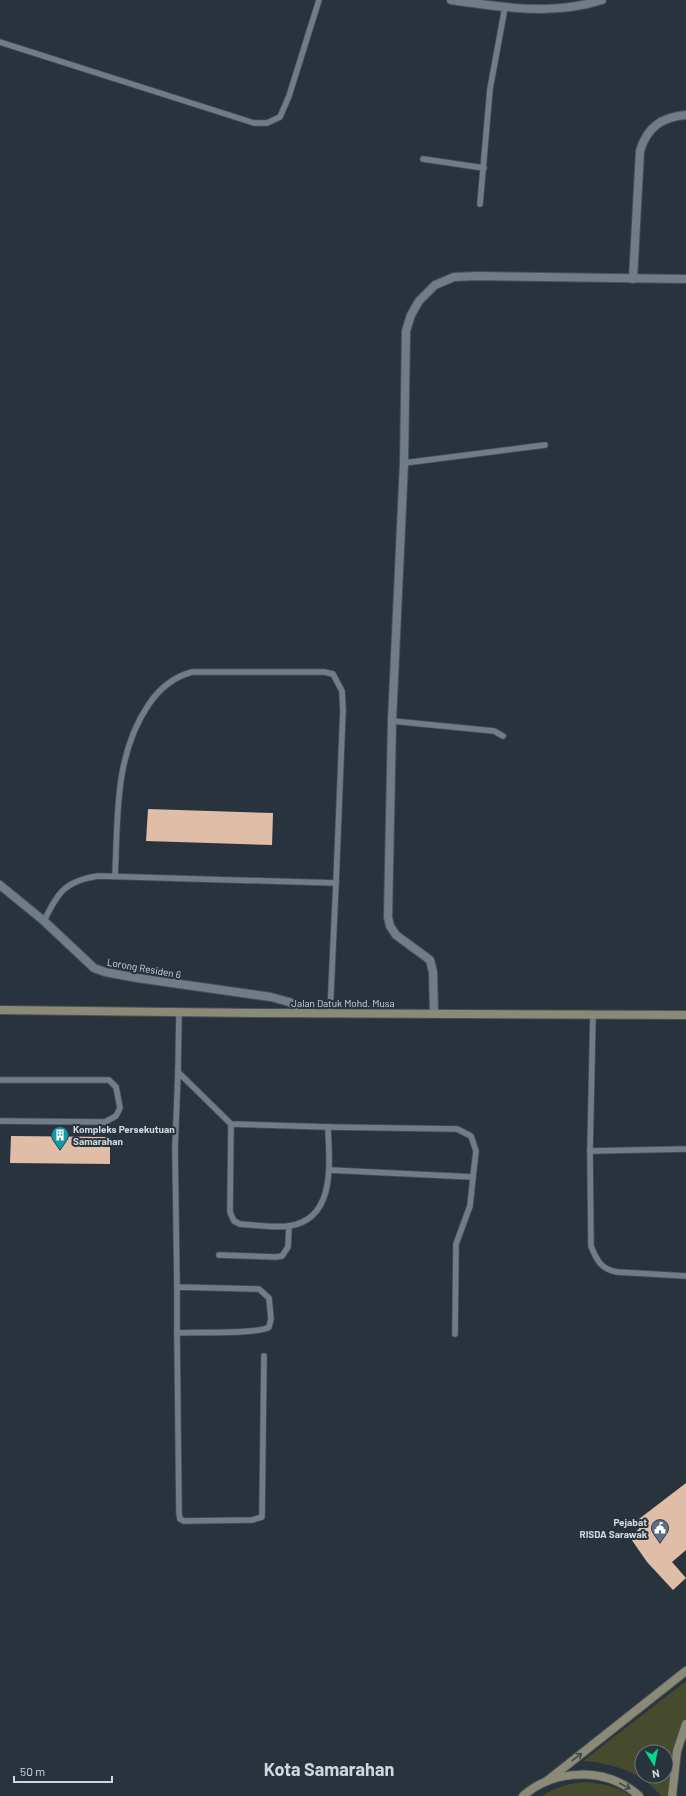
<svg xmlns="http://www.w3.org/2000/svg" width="686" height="1796" font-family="Barlow,sans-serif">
<rect width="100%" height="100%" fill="#29333d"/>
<g fill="#464b2d" fill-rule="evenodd">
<path d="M 686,1681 L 686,1723 L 671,1796 L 661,1796 C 642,1772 612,1763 583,1761 ZM 642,1752 L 666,1752 L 666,1776 L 642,1776 Z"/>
<path d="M 587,1782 C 603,1784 618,1786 631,1796 L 542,1796 C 556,1786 571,1783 587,1782 Z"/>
</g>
<g fill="#dfbda7">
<path d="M 148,809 L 273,813 L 272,845 L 146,841 Z"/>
<path d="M 11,1136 L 110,1137 L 110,1164 L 10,1163 Z"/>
<path d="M 686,1483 L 686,1550 L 672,1562 L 686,1578 L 673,1590 L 647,1562 L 629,1536 L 639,1529 L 639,1519 Z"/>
</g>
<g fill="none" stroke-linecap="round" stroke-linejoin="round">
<g stroke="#475058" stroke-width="7">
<g id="service">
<path d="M 0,42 L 254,123 L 267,123 L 280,117 L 289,96 L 319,0"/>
<path d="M 423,159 L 484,168"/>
<path d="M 480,204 L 490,89 L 505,7"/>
<path d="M 404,463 L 545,445"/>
<path d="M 392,721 L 494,731 L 503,736"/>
<path d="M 115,876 C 118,817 114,755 149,704 C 160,688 173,677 192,672 L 324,672 L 333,674 L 342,691 L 343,710 L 336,883"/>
<path d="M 44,921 C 58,892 65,881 98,876 L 336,883 L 330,1013"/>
<path d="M 179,1013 L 178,1072 L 231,1124 L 328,1127 C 329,1161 337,1219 289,1226 C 273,1228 255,1225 240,1224 L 234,1221 L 230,1212 L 231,1124"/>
<path d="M 593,1014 L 590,1151 L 591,1246 C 597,1261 601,1269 617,1272 L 686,1276"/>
<path d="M 0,1080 L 109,1080 L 116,1087 L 120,1108 L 116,1116 L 105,1122 L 0,1121"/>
<path d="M 328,1127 L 457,1129 L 471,1136 L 476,1151 L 473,1177 L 329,1170"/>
<path d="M 590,1151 L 686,1149"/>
<path d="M 219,1255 L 276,1257 L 282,1256 L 288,1247 L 289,1226"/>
<path d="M 177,1287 L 177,1333 C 192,1332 262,1334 269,1327 L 271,1319 L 269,1298 L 259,1289 L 177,1287 L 175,1149 L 178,1072"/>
<path d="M 177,1333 L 179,1513 L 180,1519 L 184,1521 L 252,1520 L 262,1517 L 264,1356"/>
<path d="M 455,1334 L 456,1244 L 470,1206 L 473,1177"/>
</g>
</g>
<g stroke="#475058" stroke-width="10">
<g id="minor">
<path d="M 633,279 L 640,151 C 647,127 662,117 686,115"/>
<path d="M 434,1013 L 433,972 L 430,960 L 396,935 L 390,926 L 388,917 L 392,721 L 404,463 L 406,331 L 411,315 L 419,301 L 435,285 L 454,277 L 478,276 L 686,279"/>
</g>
</g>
<g stroke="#475058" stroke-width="10">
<g id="tertiary">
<path d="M 451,0 C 502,7 552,16 602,0"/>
<path d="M 0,885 L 44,921 L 94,968 L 105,972 L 137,978 L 271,997 L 289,1002 L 313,1013"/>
</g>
</g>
<g stroke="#475058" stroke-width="10">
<g id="secondary">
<path d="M 0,1010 L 265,1013 L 686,1015"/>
<path d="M 547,1781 L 686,1671"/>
<path d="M 523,1796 C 555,1768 607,1767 639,1796"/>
<path d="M 672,1796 L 677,1751 L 686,1724"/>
</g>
</g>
<use href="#service" stroke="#707c87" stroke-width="5.5"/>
<use href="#minor" stroke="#707c87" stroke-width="8"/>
<use href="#tertiary" stroke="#707c87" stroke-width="8"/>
<use href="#secondary" stroke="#8a8a76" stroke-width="8"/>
</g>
<defs><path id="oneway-shaft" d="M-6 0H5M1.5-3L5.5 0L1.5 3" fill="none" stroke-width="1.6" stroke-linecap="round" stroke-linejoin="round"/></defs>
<g stroke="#41494b">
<use href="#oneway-shaft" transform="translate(577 1757) rotate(-38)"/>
<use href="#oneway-shaft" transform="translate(625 1786) rotate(28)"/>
</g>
<defs>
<g id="building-pin" transform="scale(0.9)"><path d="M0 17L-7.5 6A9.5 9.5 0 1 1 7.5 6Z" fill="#0f9aa8" stroke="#29333d"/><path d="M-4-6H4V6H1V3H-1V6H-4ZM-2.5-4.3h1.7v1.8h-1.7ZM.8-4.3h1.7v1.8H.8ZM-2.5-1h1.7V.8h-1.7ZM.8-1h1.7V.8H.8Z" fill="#fff"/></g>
<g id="civic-pin" transform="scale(0.9)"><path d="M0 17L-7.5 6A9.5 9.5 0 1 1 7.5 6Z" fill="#5c6f8a" stroke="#29333d"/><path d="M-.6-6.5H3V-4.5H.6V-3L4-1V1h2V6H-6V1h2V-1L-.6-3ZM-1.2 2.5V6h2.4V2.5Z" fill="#fff"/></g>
</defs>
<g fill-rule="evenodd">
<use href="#building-pin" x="60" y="1135"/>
<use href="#civic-pin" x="660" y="1528"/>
</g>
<g text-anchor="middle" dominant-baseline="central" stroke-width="4" stroke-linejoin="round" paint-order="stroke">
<g font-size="10" fill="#d1d7de" stroke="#29333d">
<text transform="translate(144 968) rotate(10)">Lorong Residen 6</text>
<text x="343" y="1003">Jalan Datuk Mohd. Musa</text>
</g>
<g font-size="10" font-weight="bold" fill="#d1d7de" stroke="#29333d" text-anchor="start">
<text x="73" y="1129">Kompleks Persekutuan<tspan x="73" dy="12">Samarahan</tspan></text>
<text x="647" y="1522" text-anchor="end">Pejabat<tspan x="647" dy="12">RISDA Sarawak</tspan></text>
</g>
<g font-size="18" font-weight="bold" fill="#d1d7de" stroke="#29333d">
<text x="329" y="1769">Kota Samarahan</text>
</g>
</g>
<g transform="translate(654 1764) rotate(170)"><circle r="19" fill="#29333d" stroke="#6c757d"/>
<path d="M0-3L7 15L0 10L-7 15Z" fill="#04d98b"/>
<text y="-6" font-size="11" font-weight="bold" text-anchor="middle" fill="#d1d7de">N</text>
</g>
<path d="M14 1776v6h98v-6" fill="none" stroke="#d1d7de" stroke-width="2"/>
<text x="20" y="1776" font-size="12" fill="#d1d7de" stroke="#29333d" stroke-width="3" paint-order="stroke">50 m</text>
</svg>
